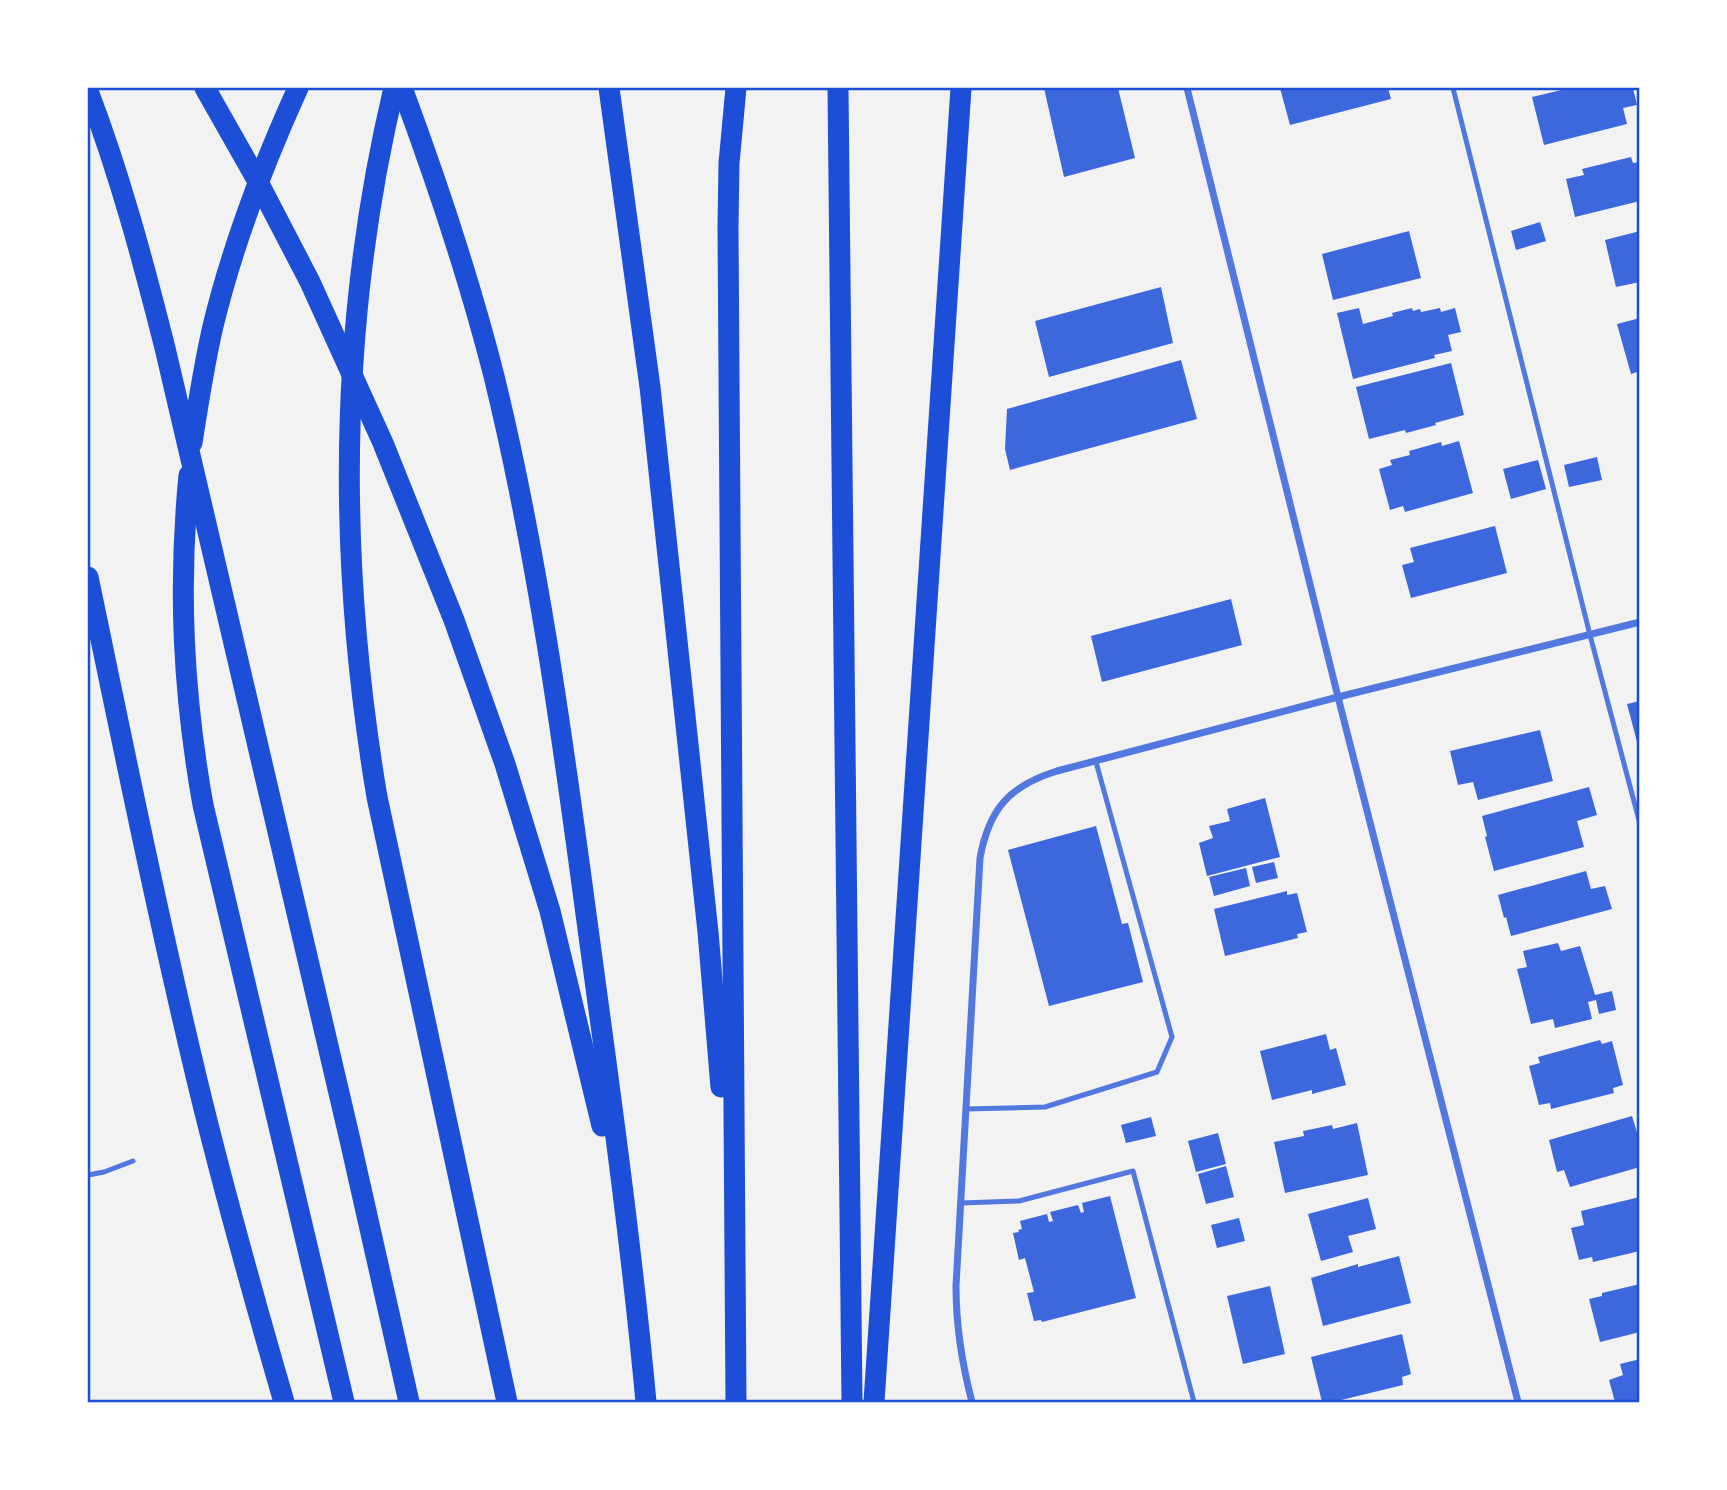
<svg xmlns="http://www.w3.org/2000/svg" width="1727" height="1490" font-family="'Crimson Pro',serif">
<rect width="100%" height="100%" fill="#f2f2f2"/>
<g fill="#3d67dc">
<path d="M 1044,88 L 1118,88 L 1135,158 L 1064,177 Z"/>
<path d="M 1280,88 L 1388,88 L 1391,99 L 1290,125 Z"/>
<path d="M 1570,88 L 1633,88 L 1637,105 L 1623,108 L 1627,124 L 1544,145 L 1532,97 Z"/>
<path d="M 1631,157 L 1633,163 L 1640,162 L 1640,201 L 1575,217 L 1566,179 L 1584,175 L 1582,169 Z"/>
<path d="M 1540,222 L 1546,241 L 1516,250 L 1511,231 Z"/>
<path d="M 1409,231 L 1421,278 L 1333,300 L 1322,254 Z"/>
<path d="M 1640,231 L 1640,282 L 1616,287 L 1605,240 Z"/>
<path d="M 1161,287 L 1173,343 L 1049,377 L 1035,321 Z"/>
<path d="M 1359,308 L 1363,324 L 1393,316 L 1392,313 L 1412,308 L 1413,311 L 1420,309 L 1421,312 L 1440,308 L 1441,312 L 1455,308 L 1461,332 L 1448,335 L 1452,351 L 1434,355 L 1435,358 L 1353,379 L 1337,313 Z"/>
<path d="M 1640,318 L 1640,371 L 1631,374 L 1617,324 Z"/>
<path d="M 1181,360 L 1197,419 L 1010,470 L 1005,449 L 1007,409 Z"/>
<path d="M 1451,363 L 1464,415 L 1435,423 L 1436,425 L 1406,433 L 1405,430 L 1369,439 L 1356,387 Z"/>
<path d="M 1459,441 L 1473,493 L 1405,512 L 1403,506 L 1390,510 L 1379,469 L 1392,465 L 1390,460 L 1410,455 L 1409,451 L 1441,442 L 1442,446 Z"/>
<path d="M 1597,457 L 1602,480 L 1569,487 L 1564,465 Z"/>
<path d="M 1538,460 L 1546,489 L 1511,499 L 1503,469 Z"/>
<path d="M 1495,526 L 1507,573 L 1411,598 L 1402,565 L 1414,562 L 1410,548 Z"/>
<path d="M 1231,599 L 1242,645 L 1102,682 L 1091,636 Z"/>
<path d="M 1640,701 L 1640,741 L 1637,742 L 1627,704 Z"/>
<path d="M 1540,730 L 1553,781 L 1478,800 L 1473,782 L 1458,785 L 1450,751 Z"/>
<path d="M 1589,787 L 1597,815 L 1577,821 L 1584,847 L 1494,871 L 1485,837 L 1487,836 L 1482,816 Z"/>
<path d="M 1265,798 L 1280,857 L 1207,876 L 1199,843 L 1213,838 L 1209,826 L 1230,821 L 1227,809 Z"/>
<path d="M 1096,826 L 1122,924 L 1128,923 L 1143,982 L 1049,1006 L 1008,850 Z"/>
<path d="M 1274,862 L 1278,878 L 1256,883 L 1252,867 Z"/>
<path d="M 1246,868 L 1250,886 L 1214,896 L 1209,877 Z"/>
<path d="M 1586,871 L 1591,889 L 1605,886 L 1612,909 L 1511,936 L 1506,917 L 1504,918 L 1498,895 Z"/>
<path d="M 1287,891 L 1287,895 L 1297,893 L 1307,932 L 1297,934 L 1298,938 L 1225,956 L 1214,909 Z"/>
<path d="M 1558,943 L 1561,951 L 1580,946 L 1595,995 L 1612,991 L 1616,1010 L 1599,1014 L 1596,1000 L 1588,1002 L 1592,1019 L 1555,1028 L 1553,1019 L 1531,1024 L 1517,969 L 1527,967 L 1523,951 Z"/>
<path d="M 1326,1034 L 1330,1050 L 1336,1048 L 1346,1085 L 1312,1094 L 1312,1090 L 1272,1100 L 1260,1051 Z"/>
<path d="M 1600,1040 L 1602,1044 L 1612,1041 L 1623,1085 L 1613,1088 L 1614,1093 L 1551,1109 L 1550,1103 L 1539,1105 L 1529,1066 L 1540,1063 L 1538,1057 Z"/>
<path d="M 1632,1116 L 1640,1142 L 1640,1167 L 1570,1187 L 1564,1170 L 1557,1172 L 1549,1140 Z"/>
<path d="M 1151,1117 L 1156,1136 L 1126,1143 L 1121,1125 Z"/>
<path d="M 1357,1123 L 1368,1175 L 1285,1193 L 1274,1142 L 1304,1136 L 1303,1131 L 1332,1125 L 1333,1129 Z"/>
<path d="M 1218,1133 L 1226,1164 L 1196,1172 L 1188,1141 Z"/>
<path d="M 1226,1166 L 1234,1197 L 1206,1204 L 1198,1174 Z"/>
<path d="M 1110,1196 L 1136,1298 L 1042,1322 L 1041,1320 L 1034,1321 L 1027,1293 L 1034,1292 L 1025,1258 L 1019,1260 L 1013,1233 L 1019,1232 L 1018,1230 L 1022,1229 L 1020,1221 L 1047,1214 L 1049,1222 L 1053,1221 L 1050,1212 L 1078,1205 L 1081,1213 L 1084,1212 L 1082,1203 Z"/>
<path d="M 1640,1197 L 1640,1251 L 1593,1262 L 1592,1257 L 1579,1260 L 1571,1228 L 1584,1225 L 1581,1211 Z"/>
<path d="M 1368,1198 L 1376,1229 L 1348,1236 L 1353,1252 L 1321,1261 L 1308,1214 Z"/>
<path d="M 1239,1218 L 1245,1241 L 1217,1248 L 1211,1225 Z"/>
<path d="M 1399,1256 L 1411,1303 L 1323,1326 L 1311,1278 L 1358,1264 L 1358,1267 Z"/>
<path d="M 1640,1284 L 1640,1332 L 1600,1342 L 1589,1299 L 1602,1296 L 1602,1293 Z"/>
<path d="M 1270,1286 L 1285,1354 L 1243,1364 L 1227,1296 Z"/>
<path d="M 1402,1334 L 1411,1374 L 1402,1377 L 1403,1385 L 1333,1402 L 1322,1402 L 1311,1357 Z"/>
<path d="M 1640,1359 L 1640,1402 L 1615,1402 L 1609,1380 L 1623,1375 L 1620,1364 Z"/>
</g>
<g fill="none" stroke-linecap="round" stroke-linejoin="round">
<g stroke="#5277de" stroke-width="5">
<path d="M 1453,88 L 1590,635 L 1640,824"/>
<path d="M 966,1109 L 1045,1107 L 1157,1072 L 1172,1037 L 1096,762"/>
<path d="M 88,1175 L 104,1172 L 133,1161"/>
<path d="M 961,1203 L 1019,1201 L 1133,1171 L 1194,1402"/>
</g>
<g stroke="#5277de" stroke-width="7">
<path d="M 1187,88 L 1338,697 L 1518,1402"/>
<path d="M 972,1402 C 962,1364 956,1326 956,1286 L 980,858 C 989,809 1009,786 1057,771 L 1338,697 L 1640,622"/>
</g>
<g stroke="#1d4ed8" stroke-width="21">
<path d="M 205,88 L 256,178 L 310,282 L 383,443 L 454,620 L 505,764 L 550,911 L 602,1126"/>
<path d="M 394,88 C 338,323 337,559 377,797 L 507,1402"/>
<path d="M 402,88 C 437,182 469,278 494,376 C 537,553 562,734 586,914 C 608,1077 631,1239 646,1402"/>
<path d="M 609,88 L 650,387 L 708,932 L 721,1087"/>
<path d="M 736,88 L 729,163 L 728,227 L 736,1402"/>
<path d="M 838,88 L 852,1402"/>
<path d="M 88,91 C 120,175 143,261 165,348 L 350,1140 L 409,1402"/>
<path d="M 192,443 C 198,404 204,365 213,326 C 233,244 263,165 298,88"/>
<path d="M 189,475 C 178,588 183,693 203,805 L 344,1402"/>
<path d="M 88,577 C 123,745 157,913 197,1080 C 223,1188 253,1295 284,1402"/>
<path d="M 874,1402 L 961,88"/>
</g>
</g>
<rect width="1727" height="1490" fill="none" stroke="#ffffff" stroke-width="178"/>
<rect x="89" y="89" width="1549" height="1312" fill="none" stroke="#1d4ed8" stroke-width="2.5"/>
</svg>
